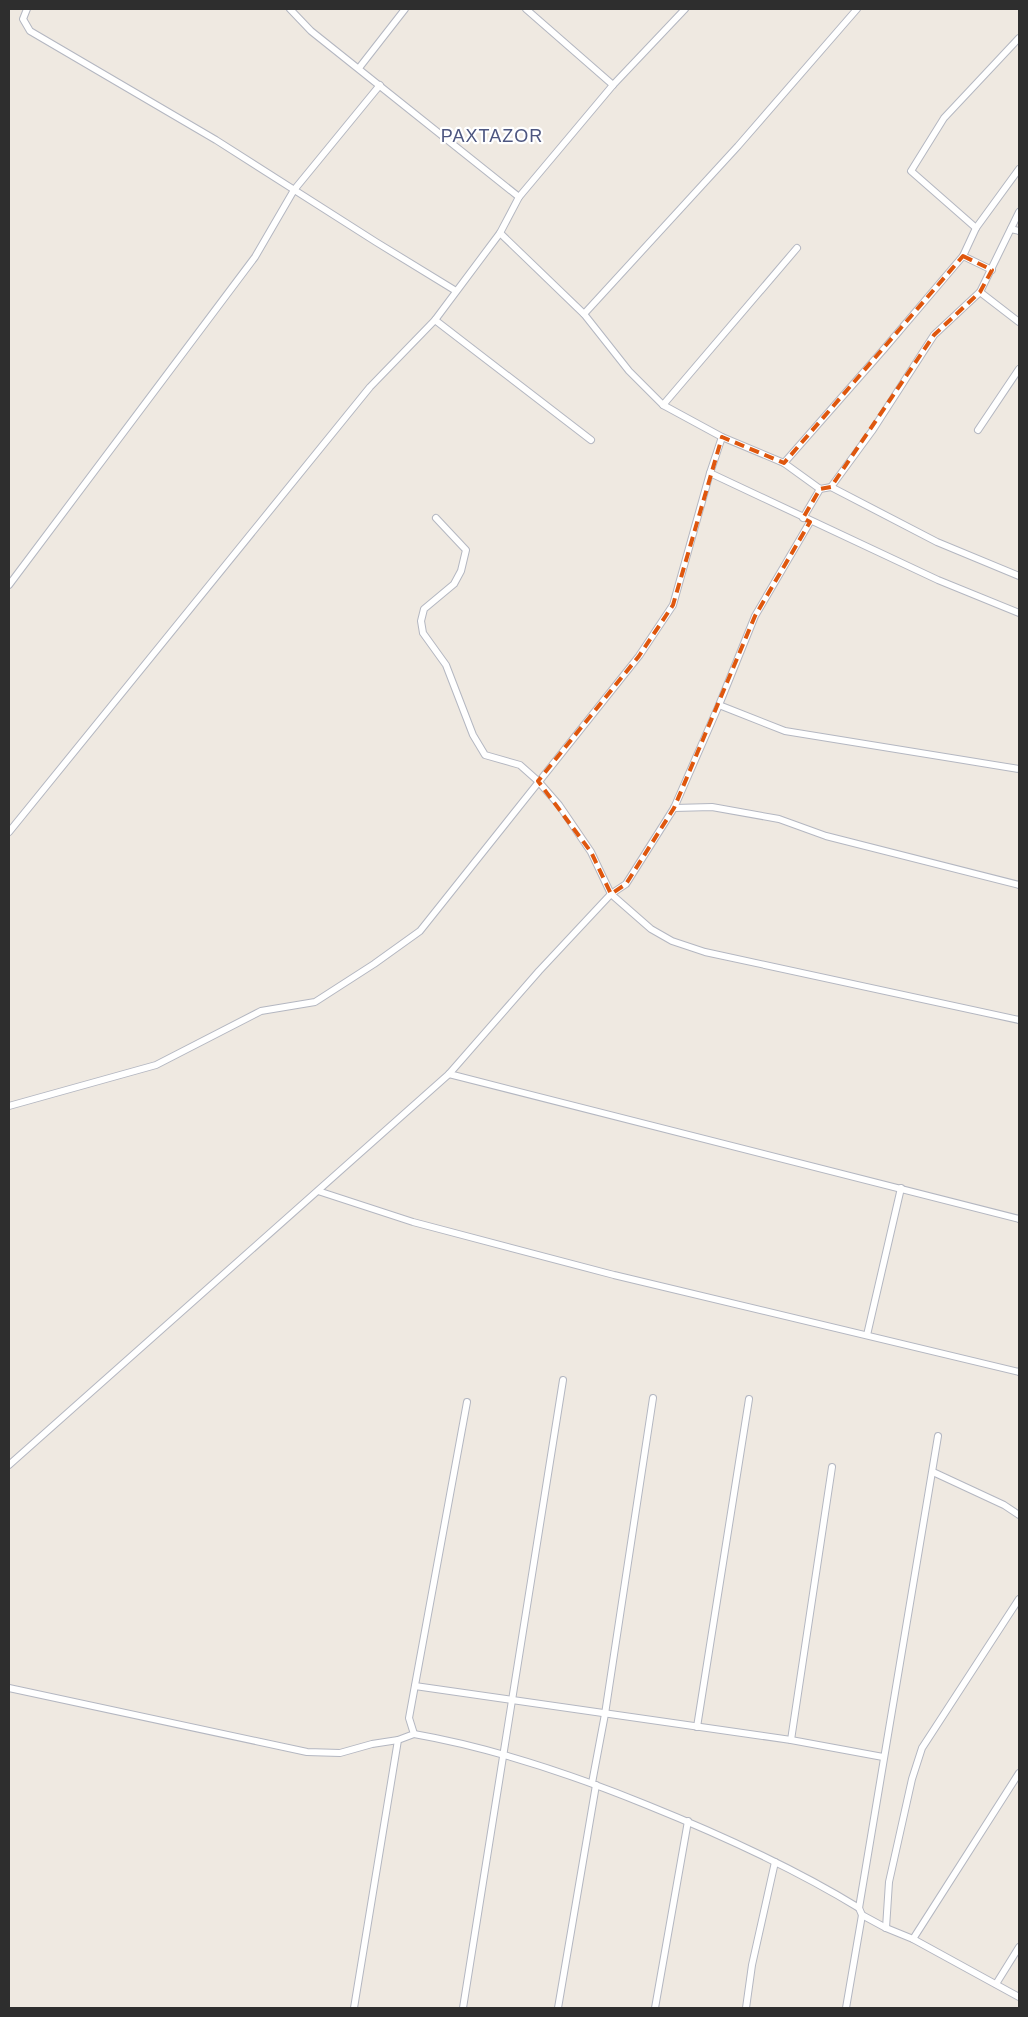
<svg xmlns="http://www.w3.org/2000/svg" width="1028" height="2017" font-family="Arial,sans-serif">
<rect width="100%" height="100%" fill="#efe9e1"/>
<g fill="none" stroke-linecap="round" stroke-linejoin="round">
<g stroke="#b4b7c1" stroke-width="8">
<g id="minor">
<path d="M 27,9 L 23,19 L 30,31 L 216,140 L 376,242 L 456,291"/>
<path d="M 290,9 L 311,31 L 519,197"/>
<path d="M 526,9 L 613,85"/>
<path d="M 359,68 L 405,9"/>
<path d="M 976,228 L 911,171 L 944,118 L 1019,38"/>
<path d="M 1011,229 L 1019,231"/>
<path d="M 500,233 L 584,314 L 629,371 L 663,405 L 722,437 L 784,463 L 820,489 L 831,487 L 937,542 L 1019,576"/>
<path d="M 963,256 L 992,270"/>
<path d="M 980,292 L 1019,322"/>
<path d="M 584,314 L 738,146 L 857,9"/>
<path d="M 435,320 L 591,440"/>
<path d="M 663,405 L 797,248"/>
<path d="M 978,430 L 1019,369"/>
<path d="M 784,463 L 884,349 L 963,256 L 976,228 L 1019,169"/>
<path d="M 710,473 L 938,580 L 1019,613"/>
<path d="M 831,487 L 872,431 L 934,335 L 980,292 L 1019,212"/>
<path d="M 436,518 L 466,550 L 461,571 L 454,584 L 424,609 L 421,621 L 423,633 L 446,665 L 473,735 L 485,755 L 520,765 L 538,781 L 559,805 L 591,852 L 611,894 L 651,929 L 672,941 L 705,952 L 1019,1020"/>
<path d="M 803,518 L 820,489"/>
<path d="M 9,585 L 255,257 L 294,190 L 380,85"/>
<path d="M 719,705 L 785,731 L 1019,769"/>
<path d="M 674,808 L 712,807 L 779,819 L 826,836 L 1019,885"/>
<path d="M 9,832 L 370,387 L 435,320 L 500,233 L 519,197 L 613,85 L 685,9"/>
<path d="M 449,1074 L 1019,1219"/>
<path d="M 9,1106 L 156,1065 L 261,1011 L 315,1002 L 374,964 L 420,931 L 639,656 L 673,605 L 710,473 L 722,437"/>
<path d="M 318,1191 L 413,1222 L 614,1275 L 1019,1372"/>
<path d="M 867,1335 L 901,1188"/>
<path d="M 9,1465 L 449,1074 L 539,971 L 611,894 L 626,884 L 674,808 L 719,705 L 755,616 L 810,522"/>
<path d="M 933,1472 L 1004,1505 L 1019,1515"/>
<path d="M 415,1686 L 791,1740 L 883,1757"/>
<path d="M 9,1688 L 307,1752 L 340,1753 L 372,1744 L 398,1740"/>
<path d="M 697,1727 L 749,1399"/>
<path d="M 414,1734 C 494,1748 571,1774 647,1805 C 719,1834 792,1867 859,1908 L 862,1915 L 846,2008"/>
<path d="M 791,1740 L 832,1467"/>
<path d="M 592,1783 L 605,1714 L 653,1398"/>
<path d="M 859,1908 L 938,1436"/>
<path d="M 862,1915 L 886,1928 L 913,1939 L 1019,1997"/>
<path d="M 886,1928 L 889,1882 L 912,1779 L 922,1748 L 1019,1599"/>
<path d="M 913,1939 L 1019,1773"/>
<path d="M 996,1984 L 1019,1947"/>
<path d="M 354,2008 L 398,1740 L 414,1734 L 409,1718 L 467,1402"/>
<path d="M 463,2008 L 563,1380"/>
<path d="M 558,2008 L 596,1785"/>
<path d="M 655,2008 L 688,1821"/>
<path d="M 746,2008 L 752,1965 L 775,1862"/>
</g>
</g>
<use href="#minor" stroke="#fff" stroke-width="6"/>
</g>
<path fill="none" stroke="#df570e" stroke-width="4" stroke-dasharray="10 6" stroke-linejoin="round" d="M 963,256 L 992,270 L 980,292 L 934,335 L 831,487 L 820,489 L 803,518 L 810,522 L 755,616 L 674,808 L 626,884 L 611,894 L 591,852 L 538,781 L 639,656 L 673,605 L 722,437 L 784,463 Z"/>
<g text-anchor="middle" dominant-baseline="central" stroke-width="4.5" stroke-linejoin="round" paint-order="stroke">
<g font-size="18" letter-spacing="1" fill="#4d5680" stroke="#fff">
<text x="492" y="136">PAXTAZOR</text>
</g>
</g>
<rect width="1028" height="2017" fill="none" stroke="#2e2e2e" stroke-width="20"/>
</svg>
